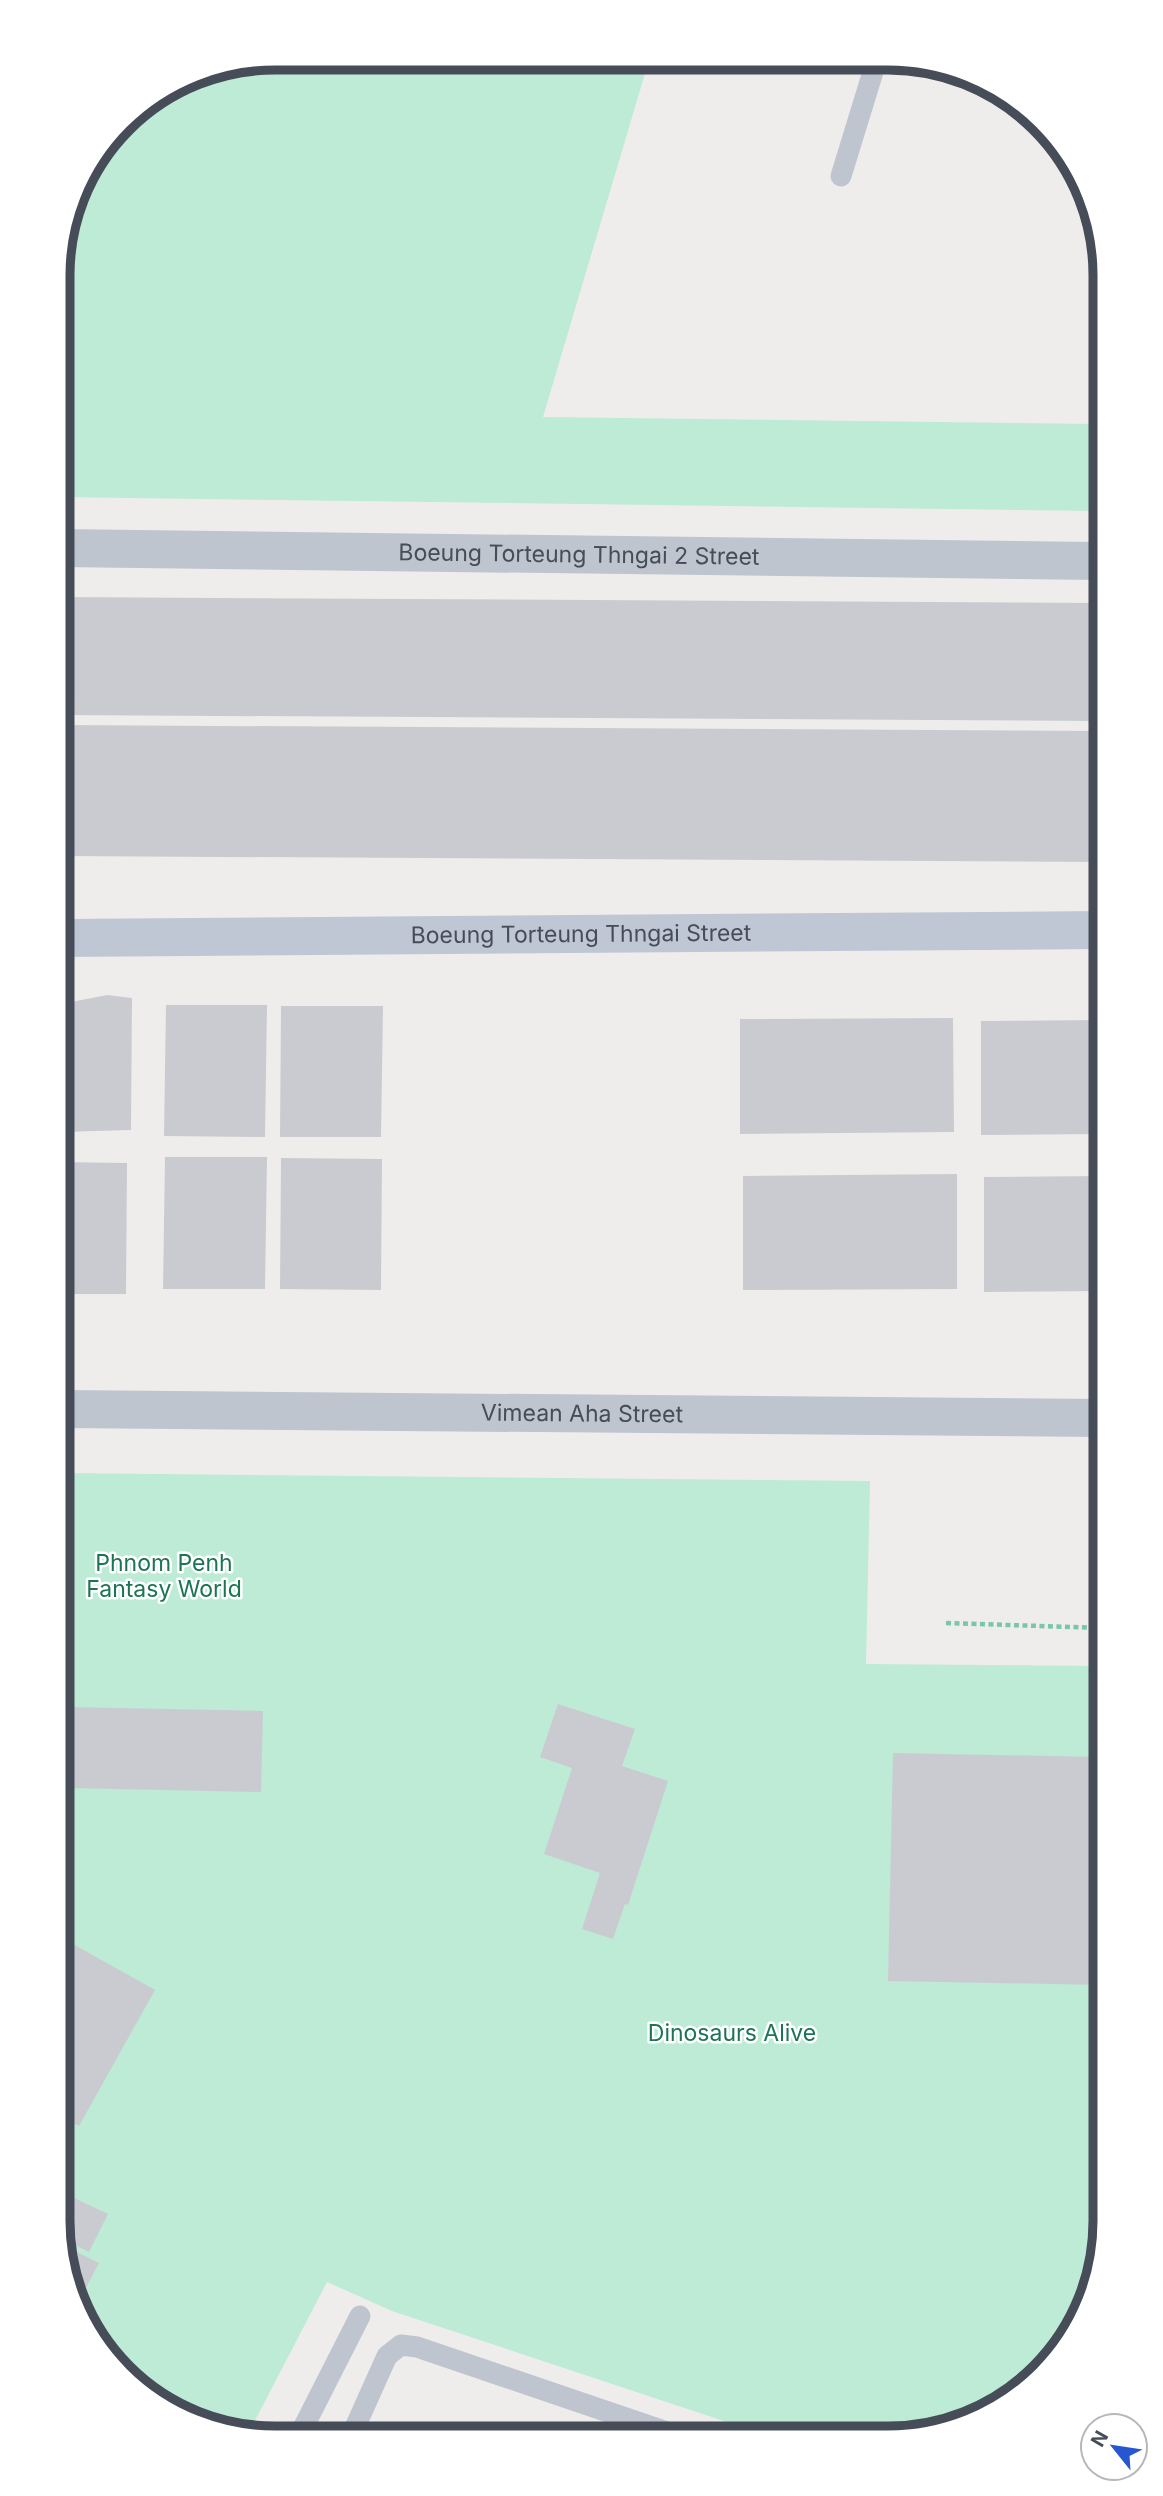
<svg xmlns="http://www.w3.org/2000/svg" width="1163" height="2496" font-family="Inter,sans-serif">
<rect width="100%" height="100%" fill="#efedec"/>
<g fill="#bdebd5">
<path d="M 275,58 L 649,60 L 543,417 L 1098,424 L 1099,511 L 59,497 L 58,260 L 80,179 L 131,112 L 192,74 Z"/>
<path d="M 62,1473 L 870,1481 L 866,1664 L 1103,1666 L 1105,2236 L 1089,2304 L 1052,2364 L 1009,2402 L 945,2431 L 757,2432 L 392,2311 L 327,2282 L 248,2434 L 233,2434 L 131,2384 L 87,2330 L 65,2278 Z"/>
</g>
<g fill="#cacbd1">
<path d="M 59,597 L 1099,603 L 1099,721 L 60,715 Z"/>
<path d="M 60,725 L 1100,731 L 1100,862 L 60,856 Z"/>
<path d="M 107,995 L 132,998 L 131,1130 L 61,1132 L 61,1004 Z"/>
<path d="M 166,1005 L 267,1005 L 265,1137 L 164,1136 Z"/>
<path d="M 281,1006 L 383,1006 L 381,1137 L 280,1137 Z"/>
<path d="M 953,1018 L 954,1132 L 740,1134 L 740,1019 Z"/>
<path d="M 1101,1020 L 1101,1134 L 981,1135 L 981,1021 Z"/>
<path d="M 165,1157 L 267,1157 L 265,1289 L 163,1289 Z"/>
<path d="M 281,1158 L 382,1159 L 381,1290 L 280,1289 Z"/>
<path d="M 61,1162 L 127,1163 L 126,1294 L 62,1294 Z"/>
<path d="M 957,1174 L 957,1289 L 743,1290 L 743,1176 Z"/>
<path d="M 1101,1176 L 1101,1291 L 984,1292 L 984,1177 Z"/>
<path d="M 558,1704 L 635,1729 L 622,1766 L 668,1781 L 628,1905 L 625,1904 L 613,1939 L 582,1929 L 600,1873 L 544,1854 L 572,1768 L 540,1757 Z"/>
<path d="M 68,1707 L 263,1711 L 261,1792 L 67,1788 Z"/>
<path d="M 893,1753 L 1103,1757 L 1104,1985 L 888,1981 Z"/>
<path d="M 64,1939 L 155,1990 L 79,2126 L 65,2118 Z"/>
<path d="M 68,2195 L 108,2214 L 89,2252 L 65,2240 L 65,2200 Z"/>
<path d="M 65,2246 L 99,2263 L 77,2305 L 65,2278 Z"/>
</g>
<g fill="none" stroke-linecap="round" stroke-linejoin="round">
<path stroke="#78c6ab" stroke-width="4.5" stroke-dasharray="5 3.5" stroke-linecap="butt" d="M 946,1623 L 1103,1628"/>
<g stroke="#bec5ce" stroke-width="21">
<path d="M 841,176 L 876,62"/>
<path d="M 300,2434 L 360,2316"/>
<path d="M 352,2434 L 387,2356 L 401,2345 L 417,2347 L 667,2432"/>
</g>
<g stroke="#bec5ce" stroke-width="38">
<path id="s1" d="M 59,548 L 1099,561"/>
<path id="s2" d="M 62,1409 L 1102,1418"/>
</g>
<path stroke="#c0c7d4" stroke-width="38" id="s3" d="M 61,938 L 1100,930"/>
</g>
<g text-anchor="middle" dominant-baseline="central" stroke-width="5" stroke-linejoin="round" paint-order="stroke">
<g font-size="23" fill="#464d58" stroke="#fff">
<text stroke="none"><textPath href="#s1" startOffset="520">Boeung Torteung Thngai 2 Street</textPath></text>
<text stroke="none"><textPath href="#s3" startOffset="520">Boeung Torteung Thngai Street</textPath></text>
<text stroke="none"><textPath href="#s2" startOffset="520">Vimean Aha Street</textPath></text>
</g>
<g font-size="23" fill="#1d7455" stroke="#fff">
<text x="164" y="1563">Phnom Penh<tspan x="164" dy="26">Fantasy World</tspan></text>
<text x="732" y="2033">Dinosaurs Alive</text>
</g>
</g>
<path d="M0 0H1163V2496H0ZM275 70H888A205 205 0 0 1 1093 275V2221A205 205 0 0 1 888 2426H275A205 205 0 0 1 70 2221V275A205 205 0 0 1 275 70Z" fill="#fff" fill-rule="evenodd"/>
<path fill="none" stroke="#464d58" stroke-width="9" d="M275 70H888A205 205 0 0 1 1093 275V2221A205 205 0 0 1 888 2426H275A205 205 0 0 1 70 2221V275A205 205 0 0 1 275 70Z"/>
<g transform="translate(1114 2447) rotate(300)"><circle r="33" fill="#ffffff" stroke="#b5b8bc" stroke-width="2"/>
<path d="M0-5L12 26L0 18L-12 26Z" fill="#2657d0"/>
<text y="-10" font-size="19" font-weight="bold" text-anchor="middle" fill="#464d58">N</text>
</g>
</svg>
